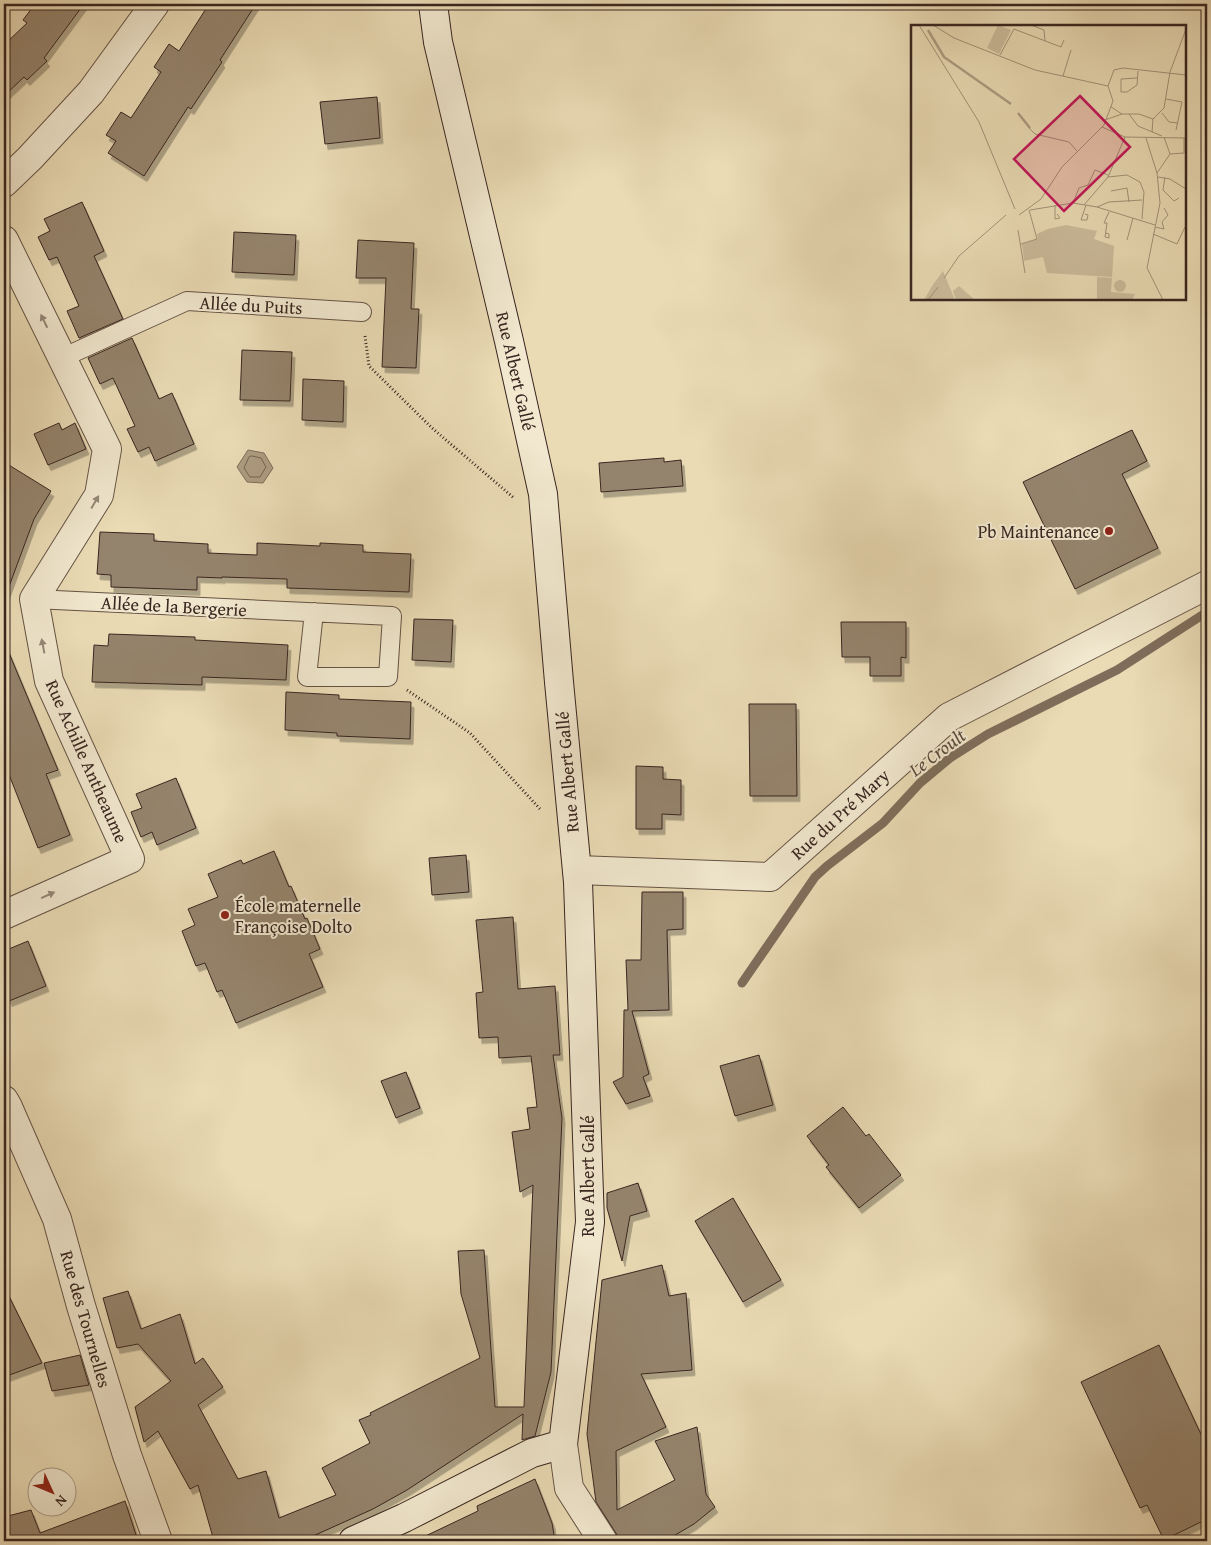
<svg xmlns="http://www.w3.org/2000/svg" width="1211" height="1545" font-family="'Gentium Book Plus',serif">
<defs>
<filter id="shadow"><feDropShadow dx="3" dy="5.5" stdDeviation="0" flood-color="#0004"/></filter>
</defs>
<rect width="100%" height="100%" fill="#eadbb5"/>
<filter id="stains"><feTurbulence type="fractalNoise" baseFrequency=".004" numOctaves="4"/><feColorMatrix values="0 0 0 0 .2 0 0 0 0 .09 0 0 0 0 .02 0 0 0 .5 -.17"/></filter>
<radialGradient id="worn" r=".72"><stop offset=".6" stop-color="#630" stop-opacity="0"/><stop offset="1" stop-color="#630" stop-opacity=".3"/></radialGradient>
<path fill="#ae9d82" stroke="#7f6d5b" d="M 248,450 L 264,453 L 273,468 L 263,483 L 247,482 L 237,467 Z"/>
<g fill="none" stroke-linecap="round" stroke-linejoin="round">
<path stroke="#746251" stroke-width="1" d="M 252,456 L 261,458 L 266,467 L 260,477 L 250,477 L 244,468 L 249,457 Z"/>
<path stroke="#7f6d5b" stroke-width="9" d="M 742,983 L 815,877 L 827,866 L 883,823 L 920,783 L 950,758 L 988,734 L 1117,670 L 1207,612"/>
</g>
<g fill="#95846d" stroke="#392620" filter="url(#shadow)">
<path d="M 35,4 L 84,4 L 44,58 L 47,61 L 27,80 L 24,77 L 4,96 L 4,45 L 27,23 L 23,20 Z"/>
<path d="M 209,4 L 256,4 L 220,60 L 222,62 L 191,109 L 188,107 L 144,176 L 108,153 L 116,141 L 106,135 L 121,112 L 131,118 L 161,72 L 154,67 L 169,44 L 179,51 Z"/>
<path d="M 377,97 L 380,138 L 325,144 L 320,102 Z"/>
<path d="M 82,202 L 104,251 L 94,256 L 123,319 L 79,338 L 67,311 L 79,306 L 57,257 L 49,260 L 38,237 L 50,231 L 44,219 Z"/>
<path d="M 234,232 L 296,235 L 294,275 L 232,272 Z"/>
<path d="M 358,240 L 414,243 L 411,309 L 419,309 L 416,368 L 382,367 L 386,278 L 356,278 Z"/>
<path d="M 132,338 L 159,399 L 172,393 L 194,444 L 155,461 L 149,447 L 138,452 L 127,429 L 135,426 L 113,378 L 100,384 L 88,358 Z"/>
<path d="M 242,350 L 292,352 L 290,401 L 240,400 Z"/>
<path d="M 303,379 L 344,381 L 343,422 L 302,420 Z"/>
<path d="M 59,423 L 62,430 L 75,423 L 86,449 L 48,465 L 34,434 Z"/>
<path d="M 1132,430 L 1147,461 L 1122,474 L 1158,548 L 1075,589 L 1023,482 Z"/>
<path d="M 664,458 L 664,462 L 681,460 L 683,486 L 601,492 L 599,463 Z"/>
<path d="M 4,462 L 51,491 L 34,519 L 7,592 L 4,592 Z"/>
<path d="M 100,532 L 154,534 L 154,541 L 208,544 L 208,553 L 257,555 L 257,543 L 320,546 L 320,543 L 363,545 L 363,552 L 411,554 L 409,592 L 287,588 L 287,579 L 222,577 L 222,578 L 197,577 L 197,590 L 111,587 L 111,575 L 97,574 Z"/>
<path d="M 414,619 L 453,620 L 451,662 L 412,660 Z"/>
<path d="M 841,622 L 906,622 L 906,658 L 901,657 L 901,676 L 870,676 L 870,657 L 842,657 Z"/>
<path d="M 109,634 L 195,637 L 195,640 L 288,645 L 286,680 L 202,677 L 202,685 L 92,682 L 94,645 L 108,646 Z"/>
<path d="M 4,641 L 58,770 L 46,774 L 70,835 L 38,848 L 4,762 Z"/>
<path d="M 286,692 L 339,695 L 339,699 L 411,702 L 410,739 L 337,736 L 337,733 L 285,730 Z"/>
<path d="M 749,704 L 796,704 L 797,796 L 750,796 Z"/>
<path d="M 636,766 L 663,767 L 663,779 L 681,780 L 681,815 L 662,814 L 662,829 L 636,829 Z"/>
<path d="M 176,778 L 196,828 L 157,845 L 152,832 L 141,837 L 131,812 L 142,808 L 136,794 Z"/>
<path d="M 274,851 L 289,887 L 291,886 L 305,919 L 307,918 L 320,949 L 309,954 L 323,987 L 236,1023 L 222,990 L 217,992 L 205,963 L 196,966 L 182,931 L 195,925 L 188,909 L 218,897 L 208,874 L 241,860 L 243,864 Z"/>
<path d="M 466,855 L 469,892 L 432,895 L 429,858 Z"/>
<path d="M 642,892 L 683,892 L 683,929 L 667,930 L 669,1010 L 632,1011 L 649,1074 L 643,1077 L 650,1096 L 626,1104 L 613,1082 L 623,1077 L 624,1010 L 628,1010 L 626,960 L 641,960 Z"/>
<path d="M 513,917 L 518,989 L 555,986 L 560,1055 L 553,1055 L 562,1118 L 551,1372 L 535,1436 L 522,1440 L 523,1414 L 407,1490 L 373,1509 L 302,1541 L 214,1541 L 198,1485 L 190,1489 L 158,1431 L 144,1442 L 135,1407 L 171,1381 L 138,1344 L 117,1348 L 103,1298 L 128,1291 L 141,1329 L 180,1314 L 195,1364 L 203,1358 L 223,1387 L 198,1405 L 238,1479 L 266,1471 L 279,1518 L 336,1495 L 322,1468 L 370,1443 L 359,1420 L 371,1415 L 370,1413 L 480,1358 L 461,1294 L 458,1251 L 484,1250 L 495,1407 L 524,1407 L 533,1185 L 520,1192 L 512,1132 L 530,1129 L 527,1108 L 537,1107 L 531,1056 L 499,1058 L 498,1037 L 479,1038 L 476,993 L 483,992 L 476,920 Z"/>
<path d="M 28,941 L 46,986 L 9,1001 L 4,987 L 4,951 Z"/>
<path d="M 759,1055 L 773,1105 L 735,1116 L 720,1066 Z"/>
<path d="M 406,1072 L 420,1108 L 396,1118 L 381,1081 Z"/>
<path d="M 843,1107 L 866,1136 L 869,1134 L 901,1175 L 859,1208 L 826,1167 L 829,1165 L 807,1136 Z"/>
<path d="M 638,1183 L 647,1211 L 630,1216 L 622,1261 L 607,1208 L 607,1193 Z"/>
<path d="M 733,1198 L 781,1280 L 743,1302 L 695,1221 Z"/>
<path d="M 662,1265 L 669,1296 L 686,1293 L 692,1370 L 641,1374 L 666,1427 L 616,1451 L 617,1510 L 675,1480 L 655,1441 L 697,1427 L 706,1494 L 715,1507 L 694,1524 L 665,1541 L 621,1541 L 596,1502 L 587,1434 L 602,1280 Z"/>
<path d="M 4,1286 L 42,1363 L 4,1377 Z"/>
<path d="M 1159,1345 L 1207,1447 L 1207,1519 L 1164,1540 L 1147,1505 L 1140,1508 L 1081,1382 Z"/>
<path d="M 80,1355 L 89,1385 L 52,1391 L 44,1363 Z"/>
<path d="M 535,1479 L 552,1523 L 555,1541 L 415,1541 L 478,1511 L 477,1506 Z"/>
<path d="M 125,1501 L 138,1541 L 4,1541 L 4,1517 L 31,1510 L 40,1533 Z"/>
</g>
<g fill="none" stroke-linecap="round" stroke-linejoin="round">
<g stroke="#655345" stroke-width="20">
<g id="lane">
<path d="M 62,358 L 187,301 L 362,312"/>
<path d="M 34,599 L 392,616 L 388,677 L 307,677 L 314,612"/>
</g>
</g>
<g stroke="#655345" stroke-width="30">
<g id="street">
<path d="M 4,183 L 30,158 L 91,92 L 155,4"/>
<path d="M 4,240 L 107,449 L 99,495 L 34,599 L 49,681 L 130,859 L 4,915"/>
<path d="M 577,870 L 770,877 L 949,717 L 1207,585"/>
<path d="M 4,1100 L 8,1107 L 57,1219 L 81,1306 L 127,1455 L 158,1541"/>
<path d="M 563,1444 L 569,1488 L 603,1541"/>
</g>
</g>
<g stroke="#392620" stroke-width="30">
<path id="secondary" d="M 353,1541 L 404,1518 L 532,1453 L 563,1444 L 590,1222 L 578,882 L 559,682 L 543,494 L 509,341 L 438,42 L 433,4"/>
</g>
<g stroke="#392620" stroke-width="3" stroke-dasharray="1 2.5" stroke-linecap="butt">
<path d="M 365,336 L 369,366 L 432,428 L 514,498"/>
<path d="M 407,690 L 470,733 L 541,810"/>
</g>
<use href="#lane" stroke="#f1e8cf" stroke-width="18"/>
<use href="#street" stroke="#f1e8cf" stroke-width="28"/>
<use href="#secondary" stroke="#f1e8cf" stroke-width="28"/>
</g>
<defs><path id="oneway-solid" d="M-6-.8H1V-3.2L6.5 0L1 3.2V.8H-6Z" transform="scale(1.25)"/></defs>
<g fill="#958778">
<use href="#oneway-solid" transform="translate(44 321) rotate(-116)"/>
<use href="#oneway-solid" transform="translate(95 502) rotate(-60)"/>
<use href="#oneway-solid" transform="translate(43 646) rotate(-101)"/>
<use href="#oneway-solid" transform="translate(48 895) rotate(-24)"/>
</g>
<g fill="#8f2418" stroke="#f1e8cf" stroke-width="2">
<circle cx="1109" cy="531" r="5"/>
<circle cx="225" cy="915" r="5"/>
</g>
<g text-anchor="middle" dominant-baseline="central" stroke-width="4" stroke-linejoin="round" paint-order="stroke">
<g font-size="18" fill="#392620" stroke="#f1e8cf">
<text transform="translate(251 305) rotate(3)">Allée du Puits</text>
<text transform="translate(516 371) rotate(77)">Rue Albert Gallé</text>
<text transform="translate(174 606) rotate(3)">Allée de la Bergerie</text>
<text transform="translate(87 761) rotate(66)">Rue Achille Antheaume</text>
<text transform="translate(567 772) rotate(-95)">Rue Albert Gallé</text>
<text transform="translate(840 814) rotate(-42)">Rue du Pré Mary</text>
<text transform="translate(587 1176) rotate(-90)">Rue Albert Gallé</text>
<text transform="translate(86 1319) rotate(74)">Rue des Tournelles</text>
</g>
<g font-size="18" fill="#392620" stroke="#f1e8cf" text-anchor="end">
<text x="1099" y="531">Pb Maintenance</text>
<text x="235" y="905" text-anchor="start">École maternelle<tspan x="235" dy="21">Françoise Dolto</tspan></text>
</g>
<g font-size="19" font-style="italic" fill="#5c4a3d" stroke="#f1e8cf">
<text transform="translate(937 752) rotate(-37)">Le Croult</text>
</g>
</g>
<g transform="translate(911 25)">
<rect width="275" height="275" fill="#eadbb5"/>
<path d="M 87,0 L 100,5 L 88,29 L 76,23 ZM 155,200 L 186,206 L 183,214 L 203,221 L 201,252 L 136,248 L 132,232 L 113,236 L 111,219 L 127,214 L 126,209 L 137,204 ZM 32,246 L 44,275 L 13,275 L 21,261 ZM 186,252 L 201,253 L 200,267 L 224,269 L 221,275 L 186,275 ZM203 261a6 6 0 1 1 12 0a6 6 0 1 1-12 0ZM 48,261 L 64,275 L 45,275 L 42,266 Z" fill="#ccbc9c"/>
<path fill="none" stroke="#ae9d82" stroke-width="2.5" d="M 17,5 L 33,32 L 100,79M 107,88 L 119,103"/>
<path fill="none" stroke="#a39379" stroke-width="1" d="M 8,0 L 68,97 L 104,184M 22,0 L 43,13 L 124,45 L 197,61M 120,0 L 133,5 L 134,16M 89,30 L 103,4 L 150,22 L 153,15M 152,51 L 160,25M 226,53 L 210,54 L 210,67 L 216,67 L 226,60 L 227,46M 255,74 L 271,77 L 265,105M 200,82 L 211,89 L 228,89 L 242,94M 251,88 L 258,97 L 267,98M 218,89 L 227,101 L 251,111M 194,95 L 211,89M 191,102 L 214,112 L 275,113M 118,103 L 124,109 L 158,117 L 166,126M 241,107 L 242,94 L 253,83 L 259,47 L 275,4M 253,112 L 259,129M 235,113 L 246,148 L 249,178 L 236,243 L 252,275M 259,129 L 273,128 L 273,113M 246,148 L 259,129M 197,152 L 216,150 L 229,157 L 233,167 L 231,194M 247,152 L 259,154 L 275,164M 254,152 L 252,165 L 263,176 L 268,173M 200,166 L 216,163 L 218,177M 162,178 L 168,163 L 177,160 L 184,145 L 197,150M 144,180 L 144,194 L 149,193 L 146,189M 173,180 L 197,152 L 214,112M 186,182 L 198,177 L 231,175M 119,185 L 162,178 L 186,182 L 244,200M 174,189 L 177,190 L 176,195 L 170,195 L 175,180M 108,190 L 130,174 L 151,142 L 193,100 L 202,76 L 197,61 L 203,45 L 212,43 L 275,50M 244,202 L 253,204 L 251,197 L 257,190 L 253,183M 107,205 L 114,248M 195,208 L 198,209 L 198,213 L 194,212 L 196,198 L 193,198 L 198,187M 242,209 L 266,219 L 274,202M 216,215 L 222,193M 110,219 L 126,214 L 118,185M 33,253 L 48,231 L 95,190M 17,275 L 27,262"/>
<path fill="#c2185b" fill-opacity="0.15" stroke="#c2185b" stroke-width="2.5" d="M 169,71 L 219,122 L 153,186 L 103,134 Z"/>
<rect width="275" height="275" fill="none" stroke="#392620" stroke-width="2.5"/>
</g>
<rect width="1211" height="1545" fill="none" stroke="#eadbb5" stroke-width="20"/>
<rect x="5" y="5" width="1201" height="1535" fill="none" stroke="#392620" stroke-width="2.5"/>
<rect x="10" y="10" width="1191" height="1525" fill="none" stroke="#392620"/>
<g transform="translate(52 1492) rotate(134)"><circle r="24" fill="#f1e8cf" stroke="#a79a89"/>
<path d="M0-4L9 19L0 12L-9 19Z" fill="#8f2418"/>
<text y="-8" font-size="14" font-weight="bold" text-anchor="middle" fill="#392620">N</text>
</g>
<rect width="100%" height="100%" filter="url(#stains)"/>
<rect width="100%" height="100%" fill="url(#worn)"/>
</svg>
